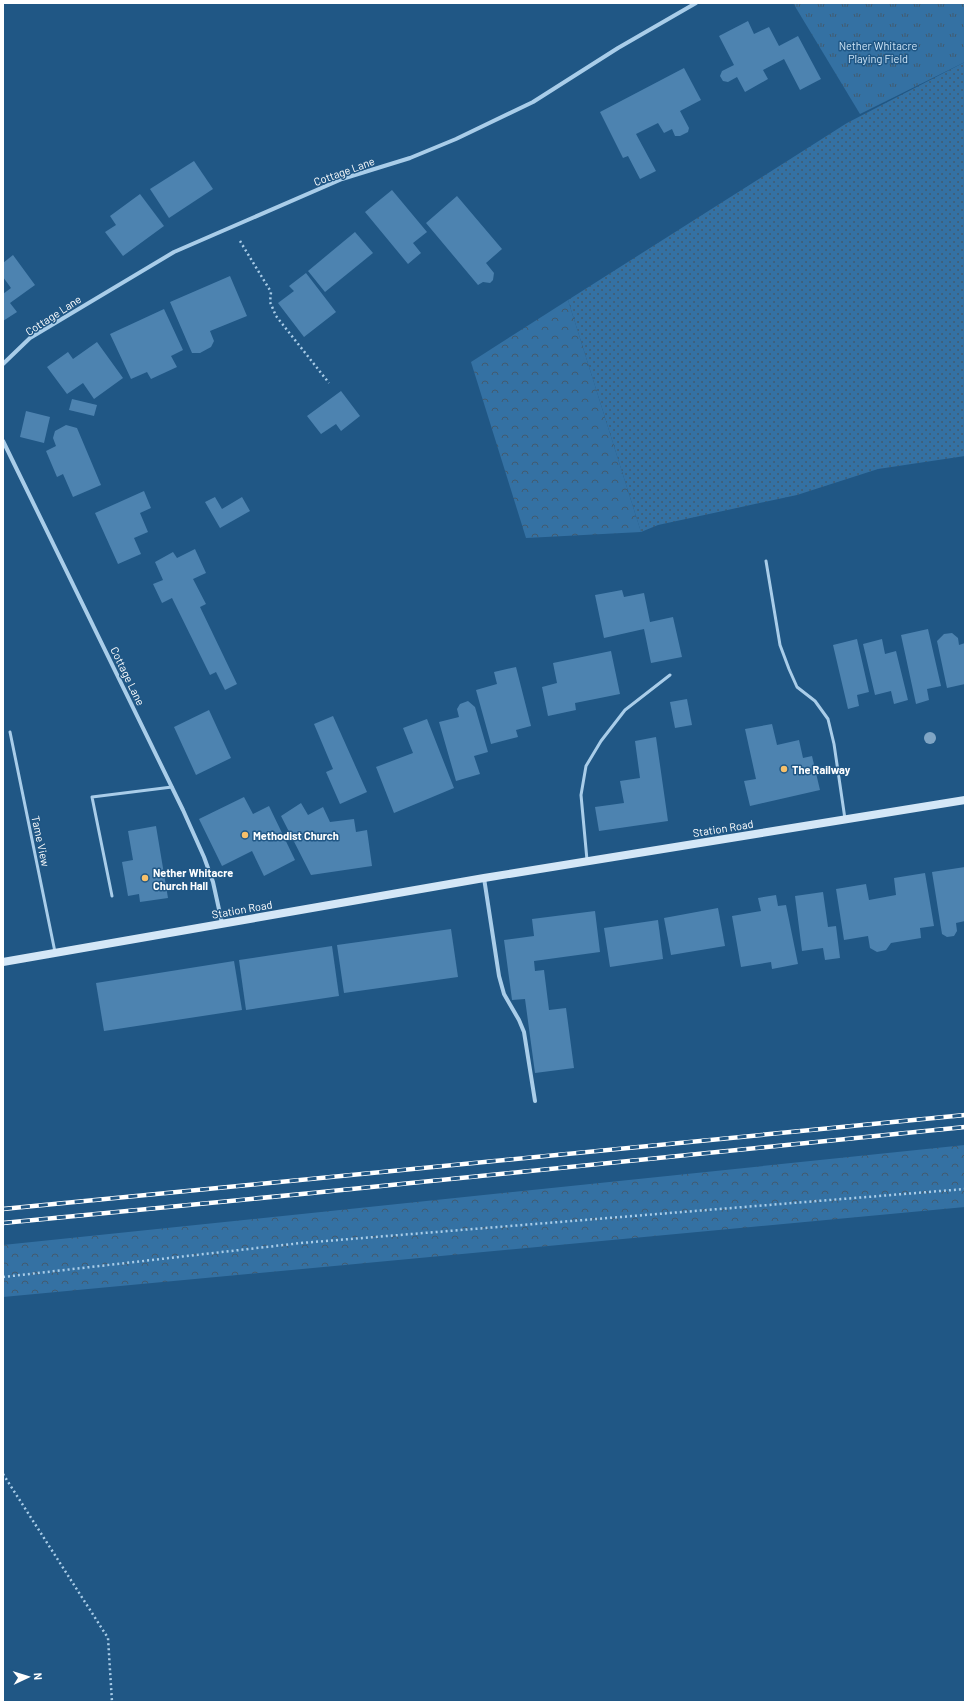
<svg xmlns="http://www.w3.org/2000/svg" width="968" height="1705" font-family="Barlow,sans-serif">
<defs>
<pattern id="grass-dots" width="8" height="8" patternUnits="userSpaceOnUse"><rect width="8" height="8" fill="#3471a3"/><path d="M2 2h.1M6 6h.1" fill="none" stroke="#425b6f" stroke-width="1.8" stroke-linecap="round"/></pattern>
<pattern id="forest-crowns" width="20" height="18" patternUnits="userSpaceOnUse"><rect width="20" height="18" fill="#3471a3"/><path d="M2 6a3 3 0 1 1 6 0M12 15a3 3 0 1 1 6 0" fill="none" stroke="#425b6f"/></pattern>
<pattern id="park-tufts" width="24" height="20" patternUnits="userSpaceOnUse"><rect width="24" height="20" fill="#3471a3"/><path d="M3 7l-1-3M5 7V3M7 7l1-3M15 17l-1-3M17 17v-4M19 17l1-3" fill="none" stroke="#425b6f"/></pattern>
</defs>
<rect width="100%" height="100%" fill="#205785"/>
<path fill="url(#grass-dots)" d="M 965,62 L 965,456 L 878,469 L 797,495 L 658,525 L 641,532 L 568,300 L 847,123 Z"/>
<g fill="url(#forest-crowns)">
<path d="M 568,300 L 641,532 L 526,538 L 471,362 Z"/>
<path d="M 965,1145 L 965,1207 L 3,1297 L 3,1245 Z"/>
</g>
<path fill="url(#park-tufts)" d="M 793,3 L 965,3 L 965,62 L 860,114 Z"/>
<g fill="#4d83b0">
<path d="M 748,21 L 754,34 L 769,27 L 779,46 L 798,36 L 821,79 L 800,90 L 784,59 L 763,70 L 768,79 L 745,92 L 737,77 L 728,82 L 723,81 L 720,76 L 722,71 L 734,65 L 719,36 Z"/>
<path d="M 684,68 L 701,100 L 680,111 L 689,128 L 688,132 L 680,136 L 675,136 L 672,129 L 664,133 L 658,123 L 636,134 L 656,171 L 640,179 L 628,156 L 623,158 L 600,112 Z"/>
<path d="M 194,161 L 213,189 L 169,218 L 150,189 Z"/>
<path d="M 392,190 L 427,232 L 413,243 L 421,253 L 408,264 L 365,212 Z"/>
<path d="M 140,194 L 164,226 L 123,256 L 105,232 L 116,225 L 110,216 Z"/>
<path d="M 457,196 L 502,249 L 486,263 L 494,273 L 493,280 L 490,283 L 483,282 L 478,285 L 426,223 Z"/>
<path d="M 355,232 L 373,253 L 325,292 L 308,271 Z"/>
<path d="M 13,255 L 35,285 L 10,303 L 17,312 L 3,321 L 3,294 L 11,288 L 3,277 L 3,263 Z"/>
<path d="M 306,273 L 336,312 L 304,337 L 278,303 L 294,291 L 289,286 Z"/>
<path d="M 230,276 L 247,316 L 210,331 L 214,341 L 211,347 L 200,353 L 192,353 L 170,302 Z"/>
<path d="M 164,309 L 183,350 L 171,356 L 177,367 L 151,379 L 147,372 L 131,379 L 110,334 Z"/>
<path d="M 97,342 L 123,378 L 94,399 L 83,383 L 67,394 L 47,367 L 68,352 L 73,359 Z"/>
<path d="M 341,391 L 360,416 L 341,431 L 336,424 L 321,434 L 307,416 Z"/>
<path d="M 72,399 L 97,405 L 94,416 L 69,410 Z"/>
<path d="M 26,411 L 50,417 L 44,443 L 20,437 Z"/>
<path d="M 66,425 L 77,428 L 101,485 L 73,497 L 63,474 L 57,477 L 46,451 L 56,446 L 53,438 L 55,431 Z"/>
<path d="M 144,491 L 151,508 L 140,513 L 148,532 L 134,538 L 141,554 L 118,564 L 95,513 Z"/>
<path d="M 215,497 L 222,509 L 242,497 L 250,511 L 220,528 L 205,502 Z"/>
<path d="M 195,549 L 206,573 L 193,579 L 206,604 L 200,607 L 237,684 L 225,690 L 216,672 L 210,675 L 172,598 L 162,603 L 153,584 L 163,580 L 155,562 L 173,552 L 177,558 Z"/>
<path d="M 622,590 L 624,597 L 644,593 L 650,622 L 673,617 L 682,657 L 651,663 L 644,629 L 604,638 L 595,595 Z"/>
<path d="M 928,629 L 941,686 L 927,689 L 929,700 L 916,704 L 901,635 Z"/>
<path d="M 952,633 L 958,638 L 959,645 L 965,643 L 965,684 L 947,688 L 937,641 L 944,634 Z"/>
<path d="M 857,639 L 869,692 L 857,695 L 859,706 L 848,709 L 833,645 Z"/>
<path d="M 882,639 L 885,654 L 896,651 L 908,700 L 894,704 L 891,691 L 875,695 L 863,644 Z"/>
<path d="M 611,651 L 620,694 L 575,703 L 576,710 L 548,716 L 542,687 L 557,683 L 553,663 Z"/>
<path d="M 516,667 L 531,726 L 516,730 L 518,737 L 491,744 L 476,690 L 497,684 L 494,672 Z"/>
<path d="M 687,699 L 692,725 L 675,728 L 670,702 Z"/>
<path d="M 468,701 L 475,707 L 488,752 L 474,756 L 480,774 L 456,781 L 439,722 L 459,717 L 457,709 L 460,704 Z"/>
<path d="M 209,710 L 231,758 L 196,775 L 174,727 Z"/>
<path d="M 333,716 L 367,792 L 340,804 L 326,772 L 333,769 L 314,724 Z"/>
<path d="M 427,719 L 454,788 L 394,813 L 376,767 L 413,753 L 403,728 Z"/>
<path d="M 772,724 L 777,745 L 799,740 L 803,758 L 812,756 L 820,790 L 750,806 L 744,781 L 756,779 L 745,729 Z"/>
<path d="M 656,737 L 668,821 L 599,831 L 595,807 L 624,803 L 620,781 L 640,778 L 635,741 Z"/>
<path d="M 244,797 L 253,814 L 269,806 L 295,860 L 264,876 L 252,851 L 222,866 L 199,819 Z"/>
<path d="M 301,803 L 308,815 L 323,807 L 330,822 L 354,819 L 356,832 L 367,830 L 372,866 L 311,875 L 281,816 Z"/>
<path d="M 156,826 L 168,898 L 140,902 L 139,894 L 128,896 L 122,862 L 133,860 L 128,831 Z"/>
<path d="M 965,867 L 965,921 L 956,923 L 957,931 L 954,936 L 947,937 L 942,934 L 932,872 Z"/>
<path d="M 925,873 L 934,926 L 920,928 L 921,938 L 891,943 L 886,950 L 877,952 L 870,948 L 868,936 L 844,940 L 836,889 L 866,884 L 869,900 L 896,895 L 894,878 Z"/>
<path d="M 823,892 L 828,927 L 836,926 L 840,958 L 825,960 L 823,948 L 802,951 L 795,896 Z"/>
<path d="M 776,895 L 778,906 L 786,905 L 798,964 L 772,969 L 771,962 L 741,967 L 732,916 L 761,911 L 758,898 Z"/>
<path d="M 718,908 L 725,946 L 671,955 L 664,918 Z"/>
<path d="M 595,911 L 600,952 L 534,961 L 535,971 L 544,970 L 549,1010 L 566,1008 L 574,1068 L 535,1073 L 525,999 L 512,1000 L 504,940 L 534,936 L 532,919 Z"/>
<path d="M 658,920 L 663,959 L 610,967 L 604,928 Z"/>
<path d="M 451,929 L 458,977 L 344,993 L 337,945 Z"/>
<path d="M 332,946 L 339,996 L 246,1010 L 239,960 Z"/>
<path d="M 234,961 L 242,1010 L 104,1031 L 96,983 Z"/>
</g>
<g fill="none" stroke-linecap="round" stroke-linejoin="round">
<g stroke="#a9cde9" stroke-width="2.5" stroke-dasharray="2 3" stroke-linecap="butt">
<path d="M 240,241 L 271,292 L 270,302 L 276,316 L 329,383"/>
<path d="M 3,1277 L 301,1243 L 965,1189"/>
<path d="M 3,1474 L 108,1638 L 112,1702"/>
</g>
<g stroke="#a9cde9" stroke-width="3">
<path d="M 766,561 L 780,645 L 789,669 L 797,687 L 815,701 L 828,719 L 834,744 L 845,819"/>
<path d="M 10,732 L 55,952"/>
<path d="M 587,860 L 581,795 L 586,766 L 601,741 L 625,710 L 670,675"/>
<path d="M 112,896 L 92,797 L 172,787"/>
</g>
<g stroke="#a9cde9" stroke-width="4">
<path d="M 3,364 L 30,338 L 174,252 L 342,179 L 410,158 L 456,139 L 533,102 L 618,48 L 696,3"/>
<path d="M 3,441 L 183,810 L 204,857 L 213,882 L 222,923"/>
<path d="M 484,878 L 499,976 L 504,994 L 519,1020 L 524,1032 L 535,1101"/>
</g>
<path stroke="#d4e7f7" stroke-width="8" d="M 3,962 L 484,878 L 965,800"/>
<g stroke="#fff" stroke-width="4.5">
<g id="rail">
<path d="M 3,1209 L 965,1115"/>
<path d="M 3,1223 L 312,1193 L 965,1127"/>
</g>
</g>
<use href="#rail" stroke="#205785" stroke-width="3" stroke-dasharray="9" stroke-linecap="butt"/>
</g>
<circle fill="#80a5c4" cx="930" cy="738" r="6"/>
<g fill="#f7c06a" stroke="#205785" stroke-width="1.5">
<circle cx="784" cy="769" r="4"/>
<circle cx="245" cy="835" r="4"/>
<circle cx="145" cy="878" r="4"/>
</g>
<g text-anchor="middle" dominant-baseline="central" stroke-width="3" stroke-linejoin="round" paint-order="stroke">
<g font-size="11" fill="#cee5f7" stroke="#205785">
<text x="878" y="45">Nether Whitacre<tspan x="878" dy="13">Playing Field</tspan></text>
</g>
<g font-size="11" fill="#fff" stroke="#205785">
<text transform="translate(344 171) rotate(-20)">Cottage Lane</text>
<text transform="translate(53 315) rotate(-33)">Cottage Lane</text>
<text transform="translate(128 676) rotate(64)">Cottage Lane</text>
<text transform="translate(723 828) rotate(-9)">Station Road</text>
<text transform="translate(41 841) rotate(78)">Tame View</text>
<text transform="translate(242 909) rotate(-10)">Station Road</text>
</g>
<g font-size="11" font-weight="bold" fill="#fff" stroke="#205785" text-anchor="start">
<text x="792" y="769">The Railway</text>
<text x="253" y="835">Methodist Church</text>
<text x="153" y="872">Nether Whitacre<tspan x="153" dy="13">Church Hall</tspan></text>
</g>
</g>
<rect width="968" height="1705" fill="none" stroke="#ffffff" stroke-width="8"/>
<g transform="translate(28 1677) rotate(86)" stroke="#205785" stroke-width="3" paint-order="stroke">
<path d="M0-3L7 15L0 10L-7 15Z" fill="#ffffff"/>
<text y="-6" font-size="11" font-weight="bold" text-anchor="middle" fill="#ffffff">N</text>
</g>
</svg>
